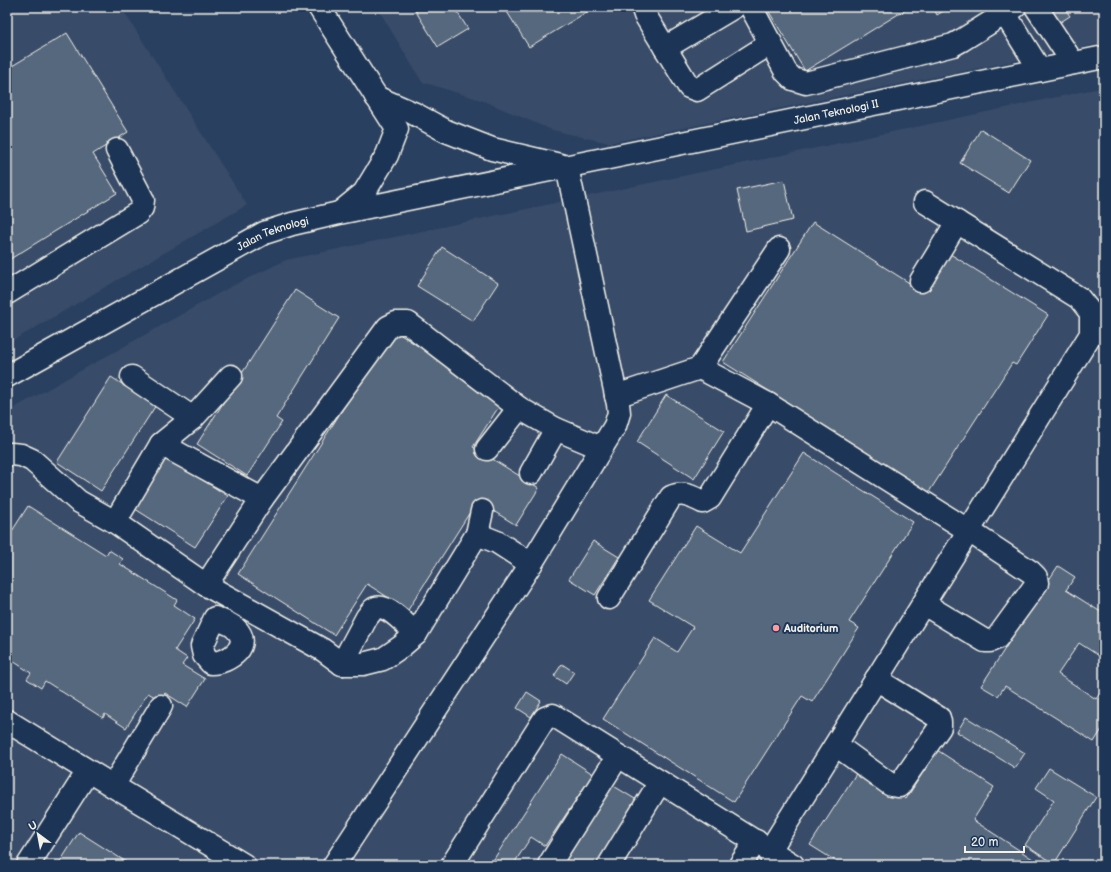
<svg xmlns="http://www.w3.org/2000/svg" width="1111" height="872" font-family="'Balsamiq Sans',sans-serif">
<rect width="100%" height="100%" fill="#2a4060"/>
<filter id="ink" filterUnits="userSpaceOnUse"><feTurbulence type="fractalNoise" baseFrequency=".025" numOctaves="2"/><feDisplacementMap in="SourceGraphic" scale="8" xChannelSelector="R" yChannelSelector="G"/><feConvolveMatrix kernelMatrix="1 2 1 2 8 2 1 2 1" color-interpolation-filters="sRGB"/></filter>
<g filter="url(#ink)">
<g fill="#374c69">
<path d="M 7,7 L 121,7 L 247,205 L 7,344 Z"/>
<path d="M 377,7 L 1104,7 L 1104,43 L 609,143 L 552,130 L 481,100 L 422,82 Z"/>
<path d="M 1104,87 L 1104,865 L 7,865 L 7,412 L 232,286 L 286,260 Z"/>
</g>
<g fill="#56677d" stroke="#f4f1e8">
<path d="M 413,7 L 454,7 L 468,29 L 438,47 Z"/>
<path d="M 504,7 L 595,7 L 529,47 Z"/>
<path d="M 766,7 L 910,7 L 805,71 Z"/>
<path d="M 933,7 L 947,7 L 948,8 L 937,15 Z"/>
<path d="M 1050,7 L 1064,7 L 1070,16 L 1059,23 L 1049,8 Z"/>
<path d="M 1069,7 L 1078,7 L 1072,11 Z"/>
<path d="M 67,33 L 128,132 L 93,154 L 117,193 L 7,261 L 7,69 Z"/>
<path d="M 981,129 L 1030,160 L 1009,193 L 960,163 Z"/>
<path d="M 784,180 L 793,220 L 746,231 L 737,190 Z"/>
<path d="M 813,222 L 922,291 L 947,252 L 1048,315 L 1016,365 L 1012,363 L 929,492 L 723,362 Z"/>
<path d="M 442,247 L 498,283 L 473,321 L 417,286 Z"/>
<path d="M 295,290 L 339,318 L 276,418 L 282,422 L 247,476 L 197,444 Z"/>
<path d="M 393,330 L 503,400 L 473,447 L 539,488 L 516,525 L 477,501 L 408,610 L 367,584 L 334,635 L 238,574 Z"/>
<path d="M 111,377 L 156,405 L 101,491 L 57,462 Z"/>
<path d="M 666,395 L 724,431 L 694,479 L 637,442 Z"/>
<path d="M 804,453 L 913,522 L 849,622 L 859,628 L 812,702 L 802,696 L 734,802 L 603,719 L 655,638 L 677,652 L 693,627 L 649,600 L 696,526 L 740,553 Z"/>
<path d="M 164,456 L 228,496 L 195,547 L 132,507 Z"/>
<path d="M 28,506 L 106,555 L 109,550 L 123,559 L 120,564 L 177,600 L 174,605 L 195,619 L 175,650 L 187,658 L 182,665 L 205,679 L 187,707 L 165,693 L 160,700 L 148,693 L 126,728 L 105,714 L 103,718 L 45,681 L 41,688 L 27,679 L 31,673 L 7,657 L 7,539 Z"/>
<path d="M 593,541 L 619,557 L 595,595 L 569,579 Z"/>
<path d="M 1058,566 L 1075,577 L 1066,590 L 1104,614 L 1104,659 L 1079,643 L 1058,674 L 1096,699 L 1104,687 L 1104,726 L 1094,742 L 1005,686 L 998,696 L 981,686 L 1015,633 L 1007,627 L 1024,618 Z"/>
<path d="M 562,664 L 574,672 L 566,684 L 554,676 Z"/>
<path d="M 527,692 L 541,701 L 531,717 L 517,708 Z"/>
<path d="M 966,717 L 1025,753 L 1015,768 L 957,732 Z"/>
<path d="M 937,750 L 994,787 L 973,820 L 1042,865 L 842,865 L 810,845 L 859,769 L 906,799 Z"/>
<path d="M 562,754 L 593,774 L 545,846 L 531,837 L 513,865 L 490,865 Z"/>
<path d="M 1049,768 L 1096,797 L 1054,864 L 1025,845 L 1054,800 L 1036,788 Z"/>
<path d="M 612,785 L 640,802 L 601,865 L 570,865 L 564,862 Z"/>
<path d="M 79,832 L 131,865 L 58,865 Z"/>
</g>
<g fill="none" stroke-linecap="round" stroke-linejoin="round">
<g stroke="#f4f1e8" stroke-width="25">
<g id="minor">
<path d="M 319,7 L 397,129 L 387,155 L 364,193 L 342,211"/>
<path d="M 645,7 L 643,9 L 645,15 L 689,87 L 697,90 L 771,43"/>
<path d="M 751,7 L 786,72 L 793,79 L 806,83 L 953,45 L 962,40 L 1015,7"/>
<path d="M 1036,7 L 1073,63"/>
<path d="M 1005,14 L 1040,70"/>
<path d="M 665,48 L 734,7"/>
<path d="M 376,97 L 413,113 L 446,131 L 492,149 L 560,165"/>
<path d="M 921,281 L 957,222"/>
<path d="M 7,293 L 138,213 L 142,208 L 143,200 L 117,150"/>
<path d="M 700,368 L 768,404 L 969,531 L 1031,572 L 1036,577 L 1037,583 L 997,638 L 990,641 L 985,641 L 924,604"/>
<path id="s1" d="M 7,376 L 264,233 L 292,224 L 339,213 L 1104,57"/>
<path d="M 132,377 L 193,418"/>
<path d="M 616,396 L 700,368 L 779,249"/>
<path d="M 161,444 L 193,418 L 231,376"/>
<path d="M 487,449 L 519,408"/>
<path d="M 7,455 L 11,454 L 21,455 L 32,460 L 78,501 L 115,522 L 206,585 L 323,650 L 342,664 L 363,664 L 383,659 L 402,646 L 416,634 L 477,534 L 482,511"/>
<path d="M 531,473 L 556,429"/>
<path d="M 115,522 L 161,444 L 262,499"/>
<path d="M 477,534 L 497,542 L 531,564"/>
<path d="M 206,585 L 262,499 L 388,327 L 396,323 L 408,323 L 519,408 L 556,429 L 601,448"/>
<path d="M 609,598 L 671,497 C 683,491 692,497 703,502 L 710,498 L 768,404"/>
<path d="M 215,618 C 221,621 230,623 235,628 C 254,645 229,663 211,663 L 204,655 L 202,646 Z"/>
<path d="M 342,664 L 367,617 C 370,614 372,609 376,608 C 388,604 408,627 416,634"/>
<path d="M 7,721 L 113,786 L 244,865"/>
<path d="M 836,745 L 891,785 L 899,786 L 940,727 L 940,722 L 939,718 L 876,679"/>
<path d="M 113,786 L 161,706"/>
<path d="M 28,865 L 88,771"/>
<path d="M 334,865 L 531,564 L 615,426 L 619,413 L 618,404 L 567,167"/>
<path d="M 452,865 L 545,718 L 553,715 L 793,865"/>
<path d="M 549,865 L 618,756"/>
<path d="M 609,865 L 660,782"/>
<path d="M 740,865 L 756,841"/>
<path d="M 773,865 L 770,850 L 1091,334 L 1091,313 L 1079,298 L 925,202"/>
</g>
</g>
<use href="#minor" stroke="#1d3557" stroke-width="22"/>
</g>
</g>
<circle fill="#ff9aa2" stroke="#1d3557" stroke-width="1.5" cx="776" cy="628" r="4"/>
<g text-anchor="middle" dominant-baseline="central" stroke-width="4" stroke-linejoin="round" paint-order="stroke">
<g font-size="11" fill="#f4f1e8" stroke="#1d3557">
<text stroke="none"><textPath href="#s1" startOffset="879">Jalan Teknologi II</textPath></text>
<text stroke="none"><textPath href="#s1" startOffset="302">Jalan Teknologi</textPath></text>
</g>
<g font-size="11" font-weight="bold" fill="#f4f1e8" stroke="#1d3557" text-anchor="start">
<text x="784" y="628">Auditorium</text>
</g>
</g>
<rect width="1111" height="872" fill="none" stroke="#1d3557" stroke-width="24"/>
<rect x="12" y="12" width="1087" height="848" fill="none" stroke="#f4f1e8" stroke-width="1.5" filter="url(#ink)"/>
<g transform="translate(38 834) rotate(328)" stroke="#1d3557" stroke-width="3" paint-order="stroke">
<path d="M0-3L7 15L0 10L-7 15Z" fill="#f4f1e8"/>
<text y="-6" font-size="11" font-weight="bold" text-anchor="middle" fill="#f4f1e8">U</text>
</g>
<path d="M965 846v6h59v-6" fill="none" stroke="#f4f1e8" stroke-width="2"/>
<text x="971" y="846" font-size="12" fill="#f4f1e8" stroke="#1d3557" stroke-width="3" paint-order="stroke">20 m</text>
</svg>
